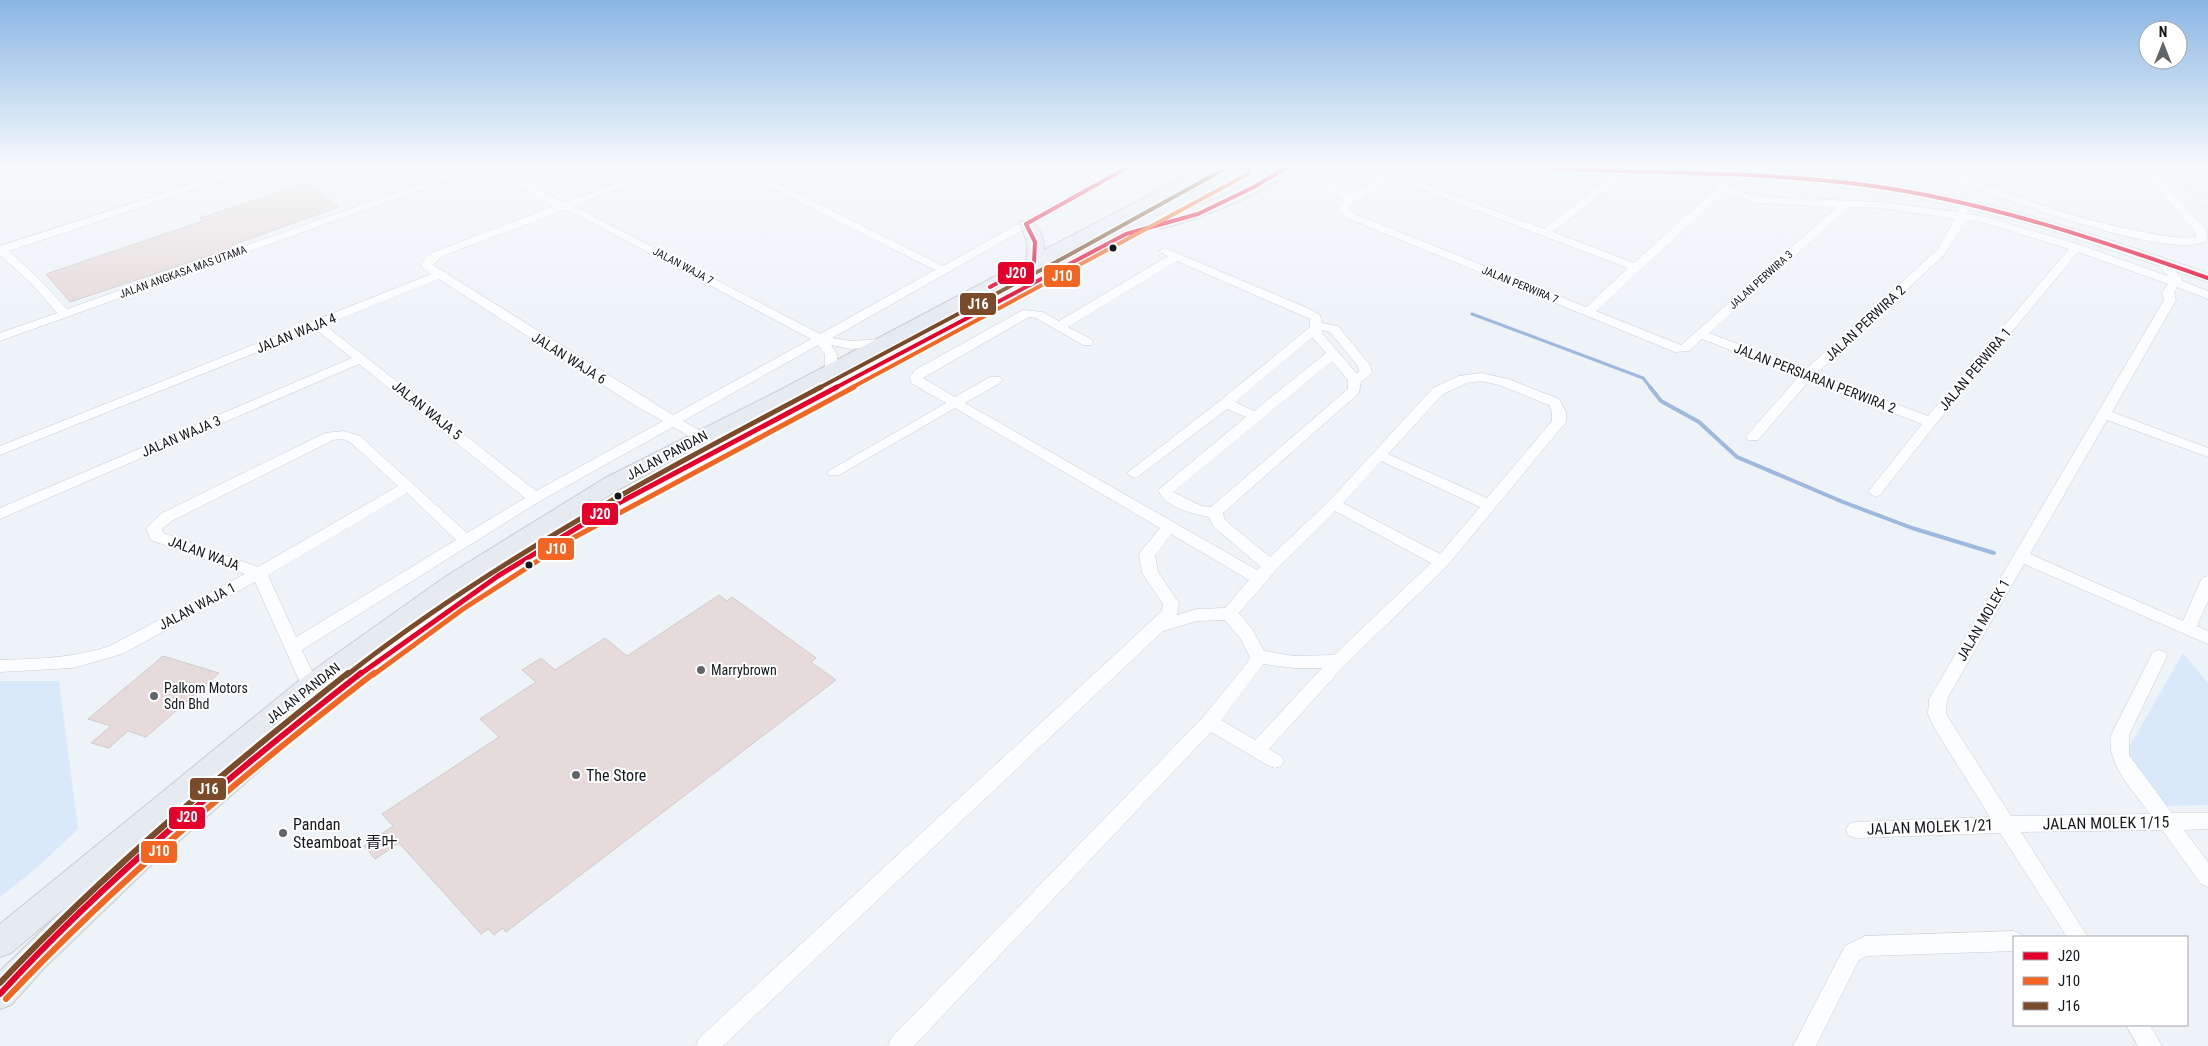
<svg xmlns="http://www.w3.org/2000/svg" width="2208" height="1046" font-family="'Roboto Condensed','Noto Sans SC',sans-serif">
<rect width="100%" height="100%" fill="#eef3f8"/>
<g fill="#d9e9fa">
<path d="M 2183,653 L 2208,683 L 2208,805 L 2165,806 L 2125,754 Z"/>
<path d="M 0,681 L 59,681 L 78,829 L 39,866 L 0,897 Z"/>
</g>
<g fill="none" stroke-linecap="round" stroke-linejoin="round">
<path stroke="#9dbade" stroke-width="3" d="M 1472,314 L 1643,378 L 1651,388"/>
<path stroke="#9dbade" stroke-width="4" d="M 1650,387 L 1661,401 L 1699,422 L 1737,457 L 1843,502 L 1912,528 L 1994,553"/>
</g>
<g fill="#e6dbda" stroke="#ceccce">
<path d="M 308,183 L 339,207 L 229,246 L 232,248 L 70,302 L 46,274 L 203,221 L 200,218 Z"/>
<path d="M 719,595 L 727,601 L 732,597 L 816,658 L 811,662 L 836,680 L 506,932 L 503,928 L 494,935 L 488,929 L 481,934 L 399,843 L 375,859 L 364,846 L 393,826 L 382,814 L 499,737 L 480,719 L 536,682 L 522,670 L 541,658 L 555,670 L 605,638 L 627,656 Z"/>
<path d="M 163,656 L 219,673 L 146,737 L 128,731 L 109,748 L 91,743 L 111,726 L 88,719 Z"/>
</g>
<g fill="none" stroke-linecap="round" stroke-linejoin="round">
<g stroke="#c9ced3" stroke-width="1">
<g id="minor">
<path d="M 5,167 L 22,167 L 0,175 L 0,169 Z"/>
<path d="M 245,167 L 261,167 L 9,251 L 39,279 L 67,309 L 468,167 L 484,167 L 0,341 L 0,333 L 57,313 L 31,283 L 0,255 L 0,246 Z"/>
<path d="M 487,167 L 500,167 L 564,203 L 658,167 L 673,167 L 574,206 L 820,334 L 935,270 L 730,167 L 744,167 L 943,266 L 1121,167 L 1134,167 L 832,338 L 851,341 L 882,339 L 888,343 L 886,346 L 851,349 L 831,345 L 837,354 L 837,370 L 831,374 L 825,370 L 825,354 L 818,345 L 683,421 L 706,434 L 708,437 L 706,440 L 696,440 L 673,427 L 540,501 L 302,650 L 319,686 L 316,691 L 310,693 L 304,691 L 255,582 L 122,654 L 73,668 L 0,672 L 0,660 C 38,659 74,658 110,646 L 245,574 L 151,540 L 146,528 L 162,513 L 325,433 L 344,431 L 360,436 L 467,533 L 525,498 L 359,364 L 0,519 L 0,508 L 352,358 L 315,329 L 0,455 L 0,446 L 431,274 L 421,266 L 425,258 L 434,252 L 554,206 ZM 565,210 L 572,212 L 811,339 L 673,415 L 433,265 L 442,256 ZM 439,279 L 634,405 L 663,421 L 536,491 L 325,325 ZM 343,439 L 350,442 L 398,486 L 258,567 L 163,533 L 162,529 L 172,521 L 333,440 ZM 407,493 L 456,540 L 296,637 L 268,575 Z"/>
<path d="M 1282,167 C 1310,167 1328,179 1350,195 L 1381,175 L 1392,172 L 1544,229 L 1606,180 L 1611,170 L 1619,170 L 1620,172 L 1614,184 L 1553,232 L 1634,263 L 1716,188 L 1721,178 L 1725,177 L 1730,180 L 1727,187 L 1759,197 L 1881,202 L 1957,212 L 1960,205 L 1964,204 L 1969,207 L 1967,214 L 1986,217 L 2080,245 L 2168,276 L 2156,262 L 2158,260 L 2166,260 L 2181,277 L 2182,281 L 2208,291 L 2208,299 L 2177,287 L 2174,293 L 2176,300 L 2112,412 L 2208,448 L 2208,457 L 2107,420 L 2030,554 L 2183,621 L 2200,582 L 2202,578 L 2208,576 L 2208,601 L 2197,626 L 2208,631 L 2208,644 L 2024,564 L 1947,699 L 1946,714 L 2011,816 L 2150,814 C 2134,791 2106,765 2111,735 L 2153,652 L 2159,650 L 2165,652 L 2167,656 L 2129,735 L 2129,755 L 2172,813 L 2208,813 L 2208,829 L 2184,830 L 2208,862 L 2208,887 L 2201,884 L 2162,830 L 2021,832 L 2088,937 L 2067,937 L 2000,833 L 1856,838 L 1849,836 L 1846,830 L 1849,824 L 1856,822 L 1990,817 L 1935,729 L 1928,714 L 1929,699 L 2164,300 L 2162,293 L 2168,284 L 2078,252 L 1935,425 L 1880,495 L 1875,497 L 1868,492 L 1922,424 L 1809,381 L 1758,440 L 1748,440 L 1746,437 L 1748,434 L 1799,376 L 1702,339 L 1689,351 L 1675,352 L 1347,218 L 1339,210 L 1339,204 L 1343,200 L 1318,181 L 1299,174 L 1280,172 L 1279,170 ZM 1391,178 L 1628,268 L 1586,307 L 1355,214 L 1349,209 L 1349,205 ZM 1723,193 L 1758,203 L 1837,207 L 1681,345 L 1596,311 ZM 1849,207 L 1881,208 L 1955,219 L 1937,250 L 1805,370 L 1709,333 ZM 1966,220 L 1981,222 L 2069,249 L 1928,416 L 1816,374 L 1945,254 Z"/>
<path d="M 1924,167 L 1939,167 C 2005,192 2071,219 2140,231 C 2158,235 2177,239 2196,237 L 2196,233 L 2139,167 L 2182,169 L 2183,171 L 2178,174 L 2153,171 L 2206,230 L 2208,239 C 2182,265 2004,199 1970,186 C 1956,181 1935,177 1924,167 Z"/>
<path d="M 2200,167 L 2208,167 L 2208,173 Z"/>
<path d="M 1165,248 L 1312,310 L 1320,315 L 1322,323 L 1338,326 L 1370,365 L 1372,373 L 1361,382 L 1359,393 L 1223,513 L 1225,520 L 1270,557 L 1329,501 L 1433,388 L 1459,376 L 1481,373 L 1508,379 L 1559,399 L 1566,412 L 1566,422 L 1447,566 L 1344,666 L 1269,749 L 1281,756 L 1284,761 L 1281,766 L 1275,768 L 1269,766 L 1211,732 L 914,1046 L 888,1046 L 891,1038 L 1203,717 L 1247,663 L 1250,657 L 1240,638 L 1225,620 L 1197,621 L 1163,631 L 723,1046 L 696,1046 L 699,1038 L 1162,611 L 1163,604 L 1142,573 L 1139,554 L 1160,528 L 955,408 L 839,475 L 829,475 L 827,472 L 946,403 L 911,383 L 910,377 L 915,370 L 1023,310 L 1043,312 L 1059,321 L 1168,256 L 1159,251 ZM 1177,261 L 1310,319 L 1310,327 L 1221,400 L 1127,473 L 1134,478 L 1139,476 L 1227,409 L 1246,417 L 1158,490 C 1164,507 1193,514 1209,517 L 1214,527 L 1261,567 L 1257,570 L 965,403 L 1000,383 L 1002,380 L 1000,377 L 990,377 L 955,397 L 923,378 L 1029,317 L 1036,318 L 1083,345 L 1091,345 L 1093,342 L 1091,339 L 1068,327 ZM 1322,330 L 1330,332 L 1358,366 L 1359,372 L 1356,373 L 1322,333 ZM 1312,337 L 1326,353 L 1254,411 L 1235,402 ZM 1332,361 L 1348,380 L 1348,389 L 1211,507 L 1201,506 L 1173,492 ZM 1481,381 L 1499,385 L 1549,405 L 1552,412 L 1552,421 L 1487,498 L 1388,454 L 1443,394 L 1467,383 ZM 1381,461 L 1480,507 L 1440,554 L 1343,503 ZM 1335,511 L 1431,563 L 1334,655 L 1294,656 L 1264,651 L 1252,629 L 1239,613 L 1276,570 ZM 1171,534 L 1249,580 L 1225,608 L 1197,609 L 1177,615 L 1179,603 L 1158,572 L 1155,555 ZM 1263,664 L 1294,668 L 1322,668 L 1255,740 L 1221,720 Z"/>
<path d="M 2014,931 L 2021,934 L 2023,937 L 2014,937 L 2014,951 L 1867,956 L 1859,960 L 1816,1046 L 1793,1046 L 1845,946 L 1865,936 Z"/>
<path d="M 2126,1025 L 2150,1025 L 2162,1046 L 2138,1046 Z"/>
</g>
</g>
<g stroke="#cacdcf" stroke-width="1">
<g id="major">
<path d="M 1515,167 C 1575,167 1636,170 1696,171 C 1768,174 1840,175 1911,188 C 2012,207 2110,239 2208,273 L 2208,282 L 2034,225 L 1909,196 L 1822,185 L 1521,171 Z"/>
<path d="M 2169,167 L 2182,167 L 2208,196 L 2208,208 L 2203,207 Z"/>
</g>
</g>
<g stroke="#cacdcf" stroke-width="2">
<path id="highway" d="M 1232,167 L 1251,167 L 1169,216 L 1220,197 L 1277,167 L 1295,167 C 1278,190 1189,222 1160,229 L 1153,225 L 621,511 L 506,582 L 387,667 L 301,734 L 146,870 L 44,968 L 11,1005 L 0,1009 L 0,971 L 67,906 L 11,953 L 0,957 L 0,924 L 301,679 L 445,577 L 605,478 L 782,389 L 1026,260 C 1029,244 1027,237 1018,224 L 1020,221 L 1032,221 C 1040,230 1045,238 1044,250 L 1194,172 L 1199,170 L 1207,175 L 1204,178 L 796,397 L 621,488 L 515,555 L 605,501 L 1120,230 Z"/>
</g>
<use href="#minor" fill="#fcfdfe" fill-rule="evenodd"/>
<use href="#major" fill="#eef2f7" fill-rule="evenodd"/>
<use href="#highway" fill="#e6ebf2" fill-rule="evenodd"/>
<g stroke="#fff" stroke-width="7">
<g id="bus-1-far2">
<path d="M 1526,167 C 1639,174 1753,170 1866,185 C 1984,201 2096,239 2208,278"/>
<path d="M 990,287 L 1034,263 L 1035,242 L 1026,224 L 1128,167"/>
<path d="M 835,388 L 1126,234 L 1198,214 L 1254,187 L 1287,167"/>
</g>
</g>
<g stroke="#fff" stroke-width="9">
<path id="bus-1-far1" d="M 359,675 L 498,576 L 613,506 L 837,387"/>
</g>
<g stroke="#fff" stroke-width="10">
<path id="bus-1" d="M 0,994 C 106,878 237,770 361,673"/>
</g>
<g stroke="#fff" stroke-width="7">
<path id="bus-2-far2" d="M 851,388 L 1248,174"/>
</g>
<g stroke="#fff" stroke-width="9">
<path id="bus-2-far1" d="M 373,675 L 463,609 L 573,538 L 854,387"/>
</g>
<g stroke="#fff" stroke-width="10">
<path id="bus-2" d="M 6,999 C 118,880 245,773 374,673"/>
</g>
<g stroke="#fff" stroke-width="7">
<path id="bus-3-far2" d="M 819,388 L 1067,256 L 1228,167"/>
</g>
<g stroke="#fff" stroke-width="9">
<path id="bus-3-far1" d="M 347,675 C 497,558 655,475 821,387"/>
</g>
<g stroke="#fff" stroke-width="10">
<path id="bus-3" d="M 0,983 C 106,870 227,769 348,673"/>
</g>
<use href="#bus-1-far2" stroke="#e4002b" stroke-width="4"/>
<use href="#bus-1-far1" stroke="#e4002b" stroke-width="5"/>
<use href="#bus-1" stroke="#e4002b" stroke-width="6"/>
<use href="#bus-2-far2" stroke="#f26522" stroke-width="4"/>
<use href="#bus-2-far1" stroke="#f26522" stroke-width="5"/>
<use href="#bus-2" stroke="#f26522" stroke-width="6"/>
<use href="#bus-3-far2" stroke="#7a4b2a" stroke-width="4"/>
<use href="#bus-3-far1" stroke="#7a4b2a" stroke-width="5"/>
<use href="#bus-3" stroke="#7a4b2a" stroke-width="6"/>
</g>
<linearGradient id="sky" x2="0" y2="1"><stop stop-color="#8ab6e4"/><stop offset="0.53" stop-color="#f7fafc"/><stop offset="1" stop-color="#f7fafc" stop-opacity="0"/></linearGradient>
<rect width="2208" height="314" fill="url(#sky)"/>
<g fill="#14181d" stroke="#fff" stroke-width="2">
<circle cx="1113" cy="248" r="4.5"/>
<circle cx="618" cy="496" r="4.5"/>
<circle cx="529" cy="565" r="4.5"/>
</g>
<g fill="#60656a" stroke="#fff" stroke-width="2">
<circle cx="701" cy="670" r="5"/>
<circle cx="154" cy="696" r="5"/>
<circle cx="576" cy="775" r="5"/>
<circle cx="283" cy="833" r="5"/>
</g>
<g text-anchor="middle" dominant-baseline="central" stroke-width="4" stroke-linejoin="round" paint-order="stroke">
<g font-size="11" fill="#14181d" stroke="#fff">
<text transform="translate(683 266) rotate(28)">JALAN WAJA 7</text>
<text transform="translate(183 272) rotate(-20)">JALAN ANGKASA MAS UTAMA</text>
<text transform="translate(1761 280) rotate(-42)">JALAN PERWIRA 3</text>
<text transform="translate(1520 285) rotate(22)">JALAN PERWIRA 7</text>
</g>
<g font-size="14" fill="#14181d" stroke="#fff">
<text transform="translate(1865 323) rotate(-43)">JALAN PERWIRA 2</text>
<text transform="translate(296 333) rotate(-22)">JALAN WAJA 4</text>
<text transform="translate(569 358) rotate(32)">JALAN WAJA 6</text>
<text transform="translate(1975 369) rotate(-50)">JALAN PERWIRA 1</text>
<text transform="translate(1815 378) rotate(21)">JALAN PERSIARAN PERWIRA 2</text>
<text transform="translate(427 410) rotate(39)">JALAN WAJA 5</text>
<text transform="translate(181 436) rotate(-23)">JALAN WAJA 3</text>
<text transform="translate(667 455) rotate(-28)">JALAN PANDAN</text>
<text transform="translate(204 553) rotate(20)">JALAN WAJA</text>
<text transform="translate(197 606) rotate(-28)">JALAN WAJA 1</text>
<text transform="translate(1983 620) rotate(-60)">JALAN MOLEK 1</text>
<text transform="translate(303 693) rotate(-38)">JALAN PANDAN</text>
</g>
<g font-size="14" fill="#14181d" stroke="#fff" text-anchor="start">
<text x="711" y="670">Marrybrown</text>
<text x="164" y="688">Palkom Motors<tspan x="164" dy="16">Sdn Bhd</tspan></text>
</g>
<g font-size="16" fill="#14181d" stroke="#fff" text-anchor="start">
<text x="586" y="775">The Store</text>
<text x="293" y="824">Pandan<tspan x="293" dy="18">Steamboat 青叶</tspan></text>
</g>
<g font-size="16" fill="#14181d" stroke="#fff">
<text transform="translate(2106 823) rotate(-1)">JALAN MOLEK 1/15</text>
<text transform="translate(1930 827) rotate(-2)">JALAN MOLEK 1/21</text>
</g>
</g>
<g stroke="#fff" stroke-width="2">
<rect x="997" y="261" width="38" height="24" rx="5" fill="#e4002b"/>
<rect x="1043" y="264" width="38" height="24" rx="5" fill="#f26522"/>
<rect x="959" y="292" width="38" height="24" rx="5" fill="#7a4b2a"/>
<rect x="581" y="502" width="38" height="24" rx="5" fill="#e4002b"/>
<rect x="537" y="537" width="38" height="24" rx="5" fill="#f26522"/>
<rect x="189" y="777" width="38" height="24" rx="5" fill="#7a4b2a"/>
<rect x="168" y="806" width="38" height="24" rx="5" fill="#e4002b"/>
<rect x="140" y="840" width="38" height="24" rx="5" fill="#f26522"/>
</g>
<g font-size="14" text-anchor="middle" font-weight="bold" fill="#fff">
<text x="1016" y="278">J20</text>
<text x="1062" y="281">J10</text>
<text x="978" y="309">J16</text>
<text x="600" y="519">J20</text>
<text x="556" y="554">J10</text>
<text x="208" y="794">J16</text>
<text x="187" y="822">J20</text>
<text x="159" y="856">J10</text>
</g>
<rect x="2013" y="936" width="175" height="90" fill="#ffffff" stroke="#a1a3a5"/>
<rect x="2023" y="952" width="25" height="8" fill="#e4002b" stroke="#a1a3a5"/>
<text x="2058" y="961" font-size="15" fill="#14181d">J20</text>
<rect x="2023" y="977" width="25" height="8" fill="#f26522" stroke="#a1a3a5"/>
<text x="2058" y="986" font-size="15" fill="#14181d">J10</text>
<rect x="2023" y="1002" width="25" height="8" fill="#7a4b2a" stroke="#a1a3a5"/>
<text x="2058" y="1011" font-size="15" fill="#14181d">J16</text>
<g transform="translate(2163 45)"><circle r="24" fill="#ffffff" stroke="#a1a3a5"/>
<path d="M0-4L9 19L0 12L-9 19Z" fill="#60656a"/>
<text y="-8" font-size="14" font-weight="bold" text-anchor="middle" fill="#14181d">N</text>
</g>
</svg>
